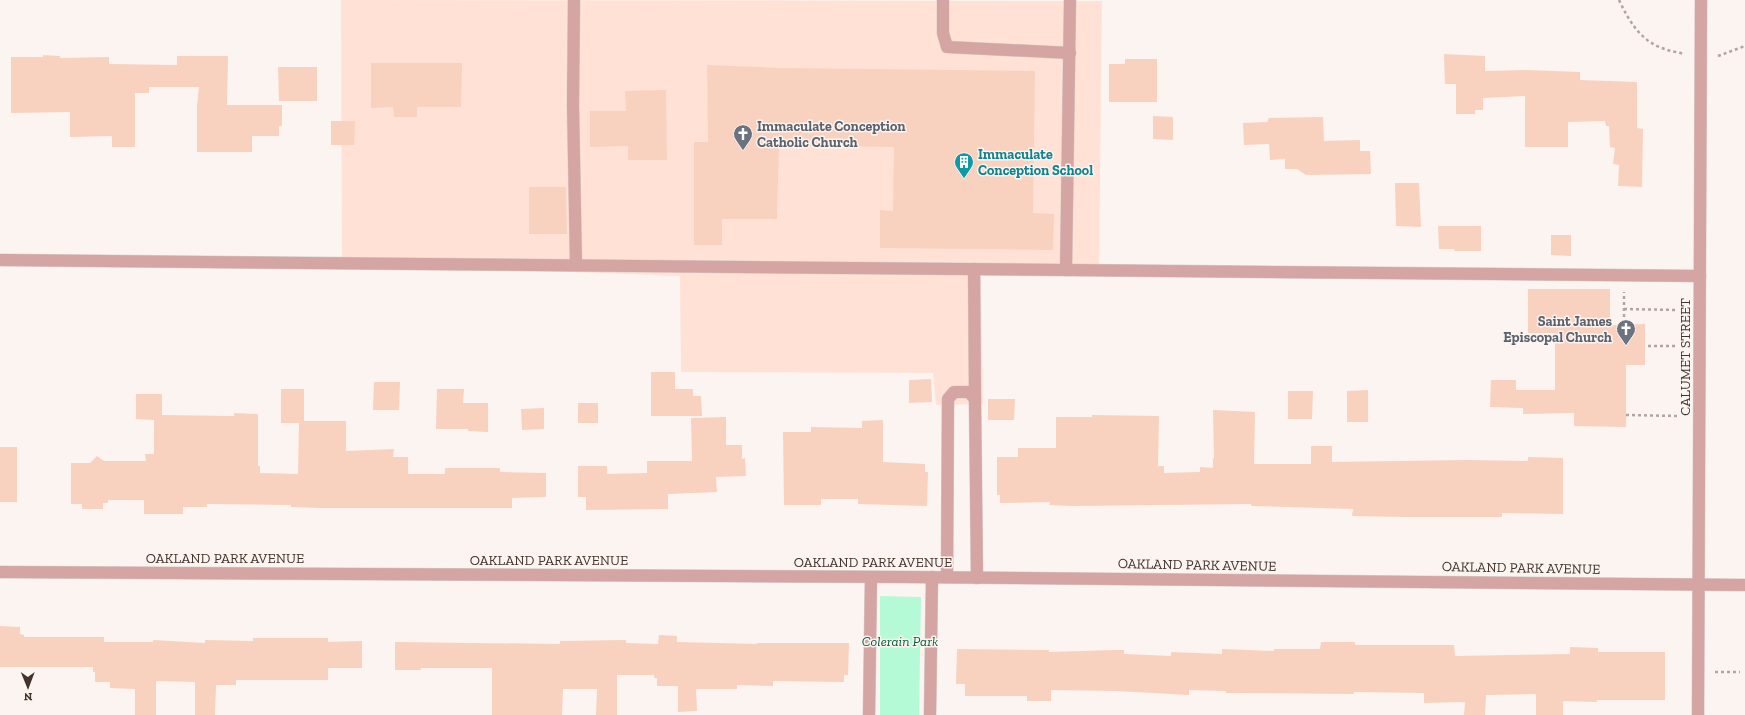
<svg xmlns="http://www.w3.org/2000/svg" width="1745" height="715" font-family="'Zilla Slab',serif">
<rect width="100%" height="100%" fill="#fcf4f0"/>
<path fill="#ffe2d5" d="M 341,0 L 1102,1 L 1099,270 L 981,269 L 983,404 L 936,405 L 933,373 L 681,372 L 680,276 L 342,263 Z"/>
<path fill="#b4fad7" d="M 880,596 L 921,597 L 919,715 L 880,715 Z"/>
<g fill="#f8d1bf">
<path d="M 1444,54 L 1485,56 L 1485,71 L 1527,70 L 1580,72 L 1580,80 L 1637,82 L 1637,128 L 1643,129 L 1642,187 L 1618,186 L 1619,165 L 1613,164 L 1615,148 L 1610,147 L 1609,126 L 1606,126 L 1605,121 L 1568,122 L 1568,147 L 1525,147 L 1525,96 L 1483,98 L 1483,110 L 1475,110 L 1475,114 L 1456,114 L 1456,84 L 1445,84 Z"/>
<path d="M 43,55 L 60,56 L 60,58 L 109,57 L 109,64 L 177,65 L 177,56 L 228,56 L 227,105 L 282,105 L 282,126 L 279,126 L 279,136 L 252,136 L 252,152 L 197,152 L 197,106 L 199,87 L 149,87 L 149,93 L 135,93 L 135,147 L 112,147 L 112,136 L 70,137 L 70,112 L 11,113 L 11,57 L 43,57 Z"/>
<path d="M 1125,59 L 1157,59 L 1157,102 L 1109,102 L 1109,64 L 1125,64 Z"/>
<path d="M 371,63 L 462,63 L 461,107 L 417,107 L 417,117 L 394,117 L 393,107 L 371,108 Z"/>
<path d="M 707,65 L 780,68 L 1035,71 L 1033,213 L 1054,214 L 1053,250 L 880,248 L 880,210 L 893,211 L 894,147 L 779,145 L 777,219 L 722,219 L 722,245 L 694,245 L 694,142 L 708,142 Z"/>
<path d="M 278,67 L 317,67 L 317,101 L 279,101 Z"/>
<path d="M 666,90 L 667,160 L 628,160 L 628,146 L 590,147 L 590,111 L 626,111 L 625,91 Z"/>
<path d="M 1153,116 L 1173,117 L 1173,140 L 1153,139 Z"/>
<path d="M 1323,117 L 1324,141 L 1360,140 L 1360,151 L 1370,151 L 1371,174 L 1306,175 L 1297,169 L 1285,169 L 1285,159 L 1270,160 L 1269,144 L 1244,145 L 1243,123 L 1267,122 L 1269,118 Z"/>
<path d="M 331,121 L 355,121 L 354,145 L 331,145 Z"/>
<path d="M 1395,183 L 1419,183 L 1421,227 L 1396,226 Z"/>
<path d="M 529,187 L 566,187 L 567,234 L 529,234 Z"/>
<path d="M 1438,226 L 1481,226 L 1481,251 L 1454,251 L 1454,249 L 1439,249 Z"/>
<path d="M 1551,235 L 1571,235 L 1571,256 L 1551,255 Z"/>
<path d="M 1528,289 L 1610,289 L 1610,325 L 1645,324 L 1645,365 L 1626,365 L 1626,427 L 1574,426 L 1574,413 L 1523,414 L 1523,408 L 1490,407 L 1491,380 L 1516,380 L 1516,390 L 1555,390 L 1555,333 L 1528,333 Z"/>
<path d="M 651,372 L 675,372 L 675,389 L 693,389 L 693,396 L 701,396 L 702,416 L 651,416 Z"/>
<path d="M 931,379 L 932,402 L 909,403 L 909,380 Z"/>
<path d="M 374,382 L 400,382 L 399,410 L 373,410 Z"/>
<path d="M 281,389 L 304,389 L 304,421 L 346,421 L 346,451 L 394,449 L 393,457 L 408,457 L 408,474 L 445,474 L 445,468 L 500,468 L 500,472 L 546,473 L 546,497 L 512,498 L 512,508 L 321,508 L 291,507 L 291,505 L 207,504 L 207,507 L 183,507 L 183,514 L 144,514 L 144,500 L 108,500 L 108,503 L 103,503 L 103,509 L 82,509 L 82,504 L 71,504 L 71,463 L 90,463 L 97,456 L 104,461 L 146,461 L 145,454 L 154,454 L 154,420 L 136,419 L 136,394 L 162,394 L 162,415 L 234,416 L 234,413 L 258,414 L 258,466 L 260,466 L 260,473 L 298,474 L 299,423 L 281,423 Z"/>
<path d="M 437,389 L 464,389 L 463,403 L 488,403 L 488,432 L 468,431 L 468,429 L 436,429 Z"/>
<path d="M 1368,390 L 1368,422 L 1347,422 L 1347,391 Z"/>
<path d="M 1288,391 L 1313,391 L 1312,419 L 1288,419 Z"/>
<path d="M 988,399 L 1015,399 L 1014,420 L 988,420 Z"/>
<rect x="578" y="403" width="20" height="20"/>
<path d="M 544,408 L 544,429 L 522,430 L 521,409 Z"/>
<path d="M 1213,410 L 1255,412 L 1254,464 L 1311,464 L 1311,446 L 1332,446 L 1332,462 L 1467,460 L 1528,461 L 1528,457 L 1563,458 L 1563,514 L 1502,513 L 1502,517 L 1405,517 L 1352,516 L 1353,509 L 1251,506 L 1251,504 L 1071,506 L 1049,505 L 1050,502 L 1000,503 L 1000,495 L 997,495 L 997,457 L 1018,457 L 1018,448 L 1056,448 L 1056,417 L 1092,417 L 1092,415 L 1159,416 L 1158,466 L 1164,466 L 1164,473 L 1200,472 L 1200,467 L 1213,468 L 1213,458 L 1214,458 Z"/>
<path d="M 726,417 L 726,445 L 742,445 L 742,459 L 745,458 L 746,476 L 716,477 L 717,492 L 668,494 L 668,509 L 586,510 L 586,497 L 578,497 L 578,466 L 607,466 L 607,474 L 647,473 L 647,461 L 692,461 L 691,418 Z"/>
<path d="M 883,420 L 883,462 L 925,464 L 925,472 L 928,472 L 927,506 L 858,504 L 858,499 L 821,499 L 821,505 L 784,505 L 783,432 L 811,432 L 811,427 L 862,428 L 862,421 Z"/>
<rect x="0" y="447" width="17" height="55"/>
<path d="M 0,626 L 20,627 L 20,634 L 24,635 L 24,637 L 104,637 L 104,642 L 153,642 L 153,640 L 205,643 L 205,640 L 253,641 L 253,638 L 328,638 L 328,642 L 362,641 L 362,668 L 328,668 L 328,680 L 236,680 L 236,685 L 216,685 L 215,715 L 195,715 L 195,682 L 156,681 L 156,715 L 135,715 L 135,689 L 110,688 L 110,682 L 95,682 L 95,672 L 93,672 L 93,667 L 0,667 Z"/>
<path d="M 659,635 L 677,636 L 677,642 L 757,644 L 757,643 L 849,643 L 848,675 L 844,675 L 844,682 L 773,681 L 773,686 L 737,685 L 737,689 L 696,689 L 697,711 L 678,712 L 678,686 L 657,686 L 657,678 L 654,678 L 654,675 L 617,675 L 617,715 L 596,715 L 597,689 L 563,689 L 562,715 L 492,715 L 492,668 L 421,668 L 421,670 L 395,670 L 395,642 L 560,644 L 560,641 L 626,640 L 626,643 L 658,644 Z"/>
<path d="M 1321,642 L 1355,642 L 1355,645 L 1454,645 L 1455,656 L 1570,654 L 1570,647 L 1598,648 L 1598,652 L 1665,652 L 1665,700 L 1597,700 L 1597,702 L 1563,701 L 1563,715 L 1536,715 L 1536,694 L 1486,695 L 1485,715 L 1464,715 L 1465,702 L 1424,703 L 1424,693 L 1354,692 L 1354,694 L 1226,693 L 1226,691 L 1189,690 L 1189,695 L 1116,691 L 1051,690 L 1051,701 L 1027,701 L 1027,696 L 965,696 L 965,684 L 956,684 L 957,649 L 1049,650 L 1049,652 L 1115,650 L 1124,650 L 1124,654 L 1171,656 L 1171,652 L 1222,654 L 1222,649 L 1274,651 L 1274,649 L 1320,649 Z"/>
</g>
<g fill="none" stroke-linecap="round" stroke-linejoin="round">
<g stroke="#dbd1cd" stroke-width="13">
<g id="minor">
<path d="M 574,0 L 573,105 L 576,265"/>
<path d="M 943,0 L 943,33 L 947,47 L 1070,53"/>
<path d="M 0,260 L 1700,276"/>
<path d="M 974,269 L 975,399"/>
<path d="M 1066,270 L 1070,0"/>
<path d="M 0,572 L 905,577 L 1745,585"/>
<path d="M 947,577 L 948,399 L 954,392 L 969,392 L 975,399 L 977,578"/>
<path d="M 869,715 L 871,577"/>
<path d="M 930,715 L 932,577"/>
<path d="M 1698,715 L 1701,0"/>
</g>
</g>
<g stroke="#b0a5a0" stroke-width="2.5" stroke-dasharray="3 3" stroke-linecap="butt">
<path d="M 1619,0 C 1629,21 1640,40 1662,48 C 1669,51 1677,52 1684,54"/>
<path d="M 1718,56 L 1745,46"/>
<path d="M 1624,309 L 1677,310"/>
<path d="M 1624,323 L 1624,292"/>
<path d="M 1648,346 L 1677,346"/>
<path d="M 1626,415 L 1678,416"/>
<path d="M 1715,672 L 1740,672"/>
</g>
<use href="#minor" stroke="#d4a5a3" stroke-width="12"/>
</g>
<defs>
<g id="church-pin" transform="scale(1)"><path d="M0 17L-7.5 6A9.5 9.5 0 1 1 7.5 6Z" fill="#6b7280" stroke="#fcf4f0"/><path d="M-1.2-6h2.4v3.5h3.3v2.4h-3.3V6h-2.4V-.1h-3.3v-2.4h3.3Z" fill="#fff"/></g>
<g id="building-pin" transform="scale(1)"><path d="M0 17L-7.5 6A9.5 9.5 0 1 1 7.5 6Z" fill="#0f9aa8" stroke="#fcf4f0"/><path d="M-4-6H4V6H1V3H-1V6H-4ZM-2.5-4.3h1.7v1.8h-1.7ZM.8-4.3h1.7v1.8H.8ZM-2.5-1h1.7V.8h-1.7ZM.8-1h1.7V.8H.8Z" fill="#fff"/></g>
</defs>
<g fill-rule="evenodd">
<use href="#church-pin" x="743" y="134"/>
<use href="#building-pin" x="964" y="162"/>
<use href="#church-pin" x="1626" y="329"/>
</g>
<g text-anchor="middle" dominant-baseline="central" stroke-width="3" stroke-linejoin="round" paint-order="stroke">
<g font-size="14" font-weight="bold" fill="#5b616d" stroke="#fcf4f0" text-anchor="start">
<text x="757" y="126">Immaculate Conception<tspan x="757" dy="16">Catholic Church</tspan></text>
<text x="1612" y="321" text-anchor="end">Saint James<tspan x="1612" dy="16">Episcopal Church</tspan></text>
</g>
<g font-size="14" font-weight="bold" fill="#0d838f" stroke="#fcf4f0" text-anchor="start">
<text x="978" y="154">Immaculate<tspan x="978" dy="16">Conception School</tspan></text>
</g>
<g font-size="14" fill="#42332c" stroke="#fcf4f0">
<text transform="translate(1685 357) rotate(-90)">CALUMET STREET</text>
<text x="225" y="558">OAKLAND PARK AVENUE</text>
<text x="549" y="560">OAKLAND PARK AVENUE</text>
<text x="873" y="562">OAKLAND PARK AVENUE</text>
<text transform="translate(1197 565) rotate(1)">OAKLAND PARK AVENUE</text>
<text transform="translate(1521 568) rotate(1)">OAKLAND PARK AVENUE</text>
</g>
<g font-size="14" font-style="italic" fill="#005d3e" stroke="#fcf4f0">
<text x="900" y="641">Colerain Park</text>
</g>
</g>
<g transform="translate(28 687) rotate(179)" stroke="#fcf4f0" stroke-width="3" paint-order="stroke">
<path d="M0-3L7 15L0 10L-7 15Z" fill="#42332c"/>
<text y="-6" font-size="11" font-weight="bold" text-anchor="middle" fill="#42332c">N</text>
</g>
</svg>
